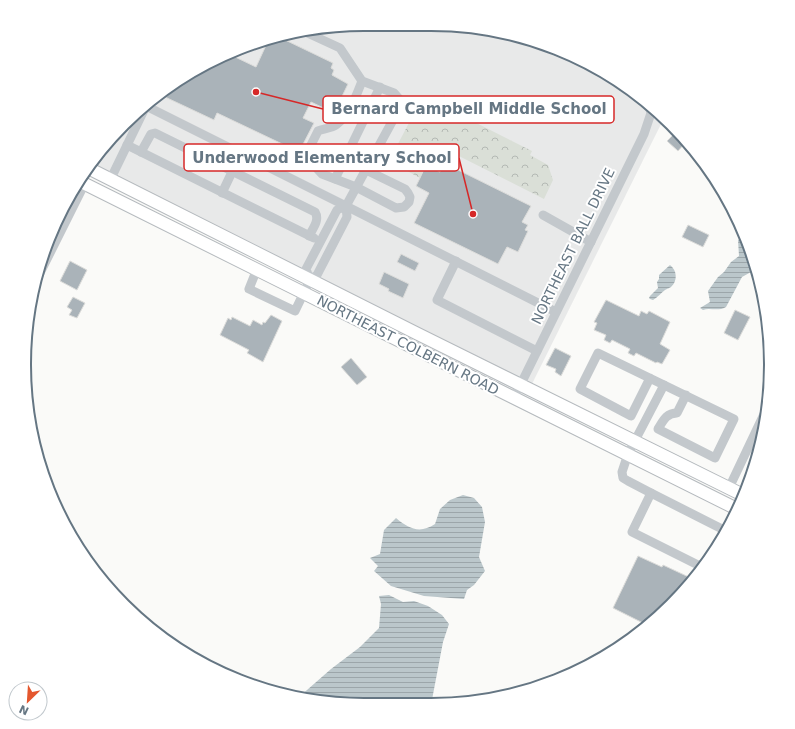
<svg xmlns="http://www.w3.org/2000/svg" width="795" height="729" font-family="'DejaVu Sans',sans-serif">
<defs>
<pattern id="park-crowns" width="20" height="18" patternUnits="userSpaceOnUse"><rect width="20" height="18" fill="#dadfd7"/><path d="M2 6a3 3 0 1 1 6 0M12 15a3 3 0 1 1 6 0" fill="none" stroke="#b4b9b4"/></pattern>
<pattern id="water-rules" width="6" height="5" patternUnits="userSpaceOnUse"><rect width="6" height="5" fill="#bbc7cb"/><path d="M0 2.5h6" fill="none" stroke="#9ca6aa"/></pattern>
</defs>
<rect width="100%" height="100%" fill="#fafaf8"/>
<path fill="#e8e9e9" d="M 364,24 L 497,31 L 561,50 L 620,82 L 664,118 L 530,388 L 92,163 L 108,140 L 157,94 L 214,59 L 298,31 Z"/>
<path fill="url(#park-crowns)" d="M 423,96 L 532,151 L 530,155 L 548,165 L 553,180 L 544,199 L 439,146 L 430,167 L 426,166 L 420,178 L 389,161 Z"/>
<g fill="url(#water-rules)">
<path d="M 745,236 L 756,272 L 751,272 L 742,277 L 726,307 C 717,312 710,307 703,310 L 700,308 L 710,302 L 708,291 L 718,277 L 724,272 L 731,262 L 739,256 L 738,240 Z"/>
<path d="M 670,265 C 677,270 678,281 671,287 C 666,290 670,287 665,290 C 662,292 658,297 653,300 L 650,299 L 649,298 L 650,296 L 658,288 L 657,282 L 659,279 L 659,275 Z"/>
<path d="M 463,495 L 474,498 L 482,507 L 485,522 L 479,557 L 485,571 L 474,585 L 467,590 L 464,599 L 424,596 L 391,586 L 374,571 L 378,566 L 370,558 L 380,554 L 384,530 L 396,518 C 409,529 420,534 435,524 L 440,509 L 450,500 Z"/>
<path d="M 389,595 L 403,602 L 414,601 L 428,606 L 442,615 L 449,624 L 443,642 L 431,705 L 320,702 L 299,697 L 331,669 L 360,647 L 379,628 L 381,604 L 379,596 Z"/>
</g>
<g fill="#aab3b9" stroke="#dcdcda">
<path d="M 279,37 L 333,63 L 331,68 L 334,70 L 332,75 L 348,84 L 334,113 L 311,102 L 303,118 L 314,123 L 299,152 L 217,113 L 214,120 L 165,97 L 169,87 L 214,59 L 229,54 L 256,67 L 268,41 Z"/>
<path d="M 677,131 L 686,142 L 678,151 L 667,141 Z"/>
<path d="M 444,163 L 531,206 L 522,222 L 528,225 L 525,230 L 528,231 L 518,252 L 507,247 L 498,264 L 414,223 L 429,193 L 416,186 L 420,178 L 426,165 L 440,172 Z"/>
<path d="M 688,225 L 709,235 L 703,247 L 682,237 Z"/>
<path d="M 401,254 L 419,263 L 415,271 L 397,262 Z"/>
<path d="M 70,261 L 87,270 L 77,290 L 60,281 Z"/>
<path d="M 384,272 L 409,284 L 403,298 L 388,291 L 389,289 L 379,284 Z"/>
<path d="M 73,297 L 85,303 L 77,318 L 69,315 L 72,310 L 67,307 Z"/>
<path d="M 606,300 L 639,316 L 641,311 L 647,314 L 649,311 L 670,322 L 660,344 L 670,350 L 662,364 L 657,362 L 656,363 L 636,353 L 634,356 L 628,353 L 630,349 L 612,340 L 610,343 L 604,340 L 606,335 L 594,330 L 597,323 L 594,322 Z"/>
<path d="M 735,310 L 750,317 L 738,340 L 724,333 Z"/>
<path d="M 271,315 L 282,321 L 263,362 L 247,353 L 249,350 L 220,335 L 228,318 L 231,320 L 232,317 L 250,326 L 253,320 L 262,325 L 263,322 L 265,323 Z"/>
<path d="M 555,348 L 571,356 L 561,376 L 555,372 L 556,369 L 546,365 Z"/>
<path d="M 351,358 L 367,377 L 357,385 L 341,367 Z"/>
<path d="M 638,556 L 662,567 L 663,565 L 693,579 L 671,605 L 647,625 L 613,608 Z"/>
</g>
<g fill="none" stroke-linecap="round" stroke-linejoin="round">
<g stroke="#b5babe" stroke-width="14">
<g id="major">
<path d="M 88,168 L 416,333 L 745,496"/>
<path d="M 79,181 L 737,509"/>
</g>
</g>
<g stroke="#c3c8cc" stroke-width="9">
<path d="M 301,30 L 340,48 L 362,81 L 394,93 L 401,101 L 399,109 L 346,206 L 347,217 L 317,275 L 310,280 L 306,269 L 337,210 L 346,206"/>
<path d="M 362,81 C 356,96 350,114 336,125 C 332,128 323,129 318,131 L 311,145 L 307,158 L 322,174 L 356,187 L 396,208 L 404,207 L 409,202 L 410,197 L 408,193 L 405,189 L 366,170"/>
<path d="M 148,103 L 146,106 L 346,206 L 556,312"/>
<path d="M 127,145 L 314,238"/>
<path d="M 141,152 L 151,134 L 155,133 L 315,212 C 320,220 313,228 309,236"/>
<path d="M 110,179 L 114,172 L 146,106"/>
<path d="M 335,179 L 380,87"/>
<path d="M 222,193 L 241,153"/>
<path d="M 543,215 L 591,242"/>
<path d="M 456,261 L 437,300 L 537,351"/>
<path d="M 257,269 L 249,289 L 295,311 L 310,280"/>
<path d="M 34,285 L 85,183"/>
<path d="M 650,378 L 631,416 L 580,389 L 598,353 L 734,419 L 715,458 L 658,429 C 663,421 666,413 677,413 L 686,395"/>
<path d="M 514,398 L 644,134 L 651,113 L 649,106"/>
<path d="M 729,488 L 766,410"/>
<path d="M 651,493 L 628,481 L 623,478 L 622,472 L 628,454 L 664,385"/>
<path d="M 702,567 L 632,532 L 651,493 L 726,531"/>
</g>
<use href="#major" stroke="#fff" stroke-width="12"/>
</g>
<g text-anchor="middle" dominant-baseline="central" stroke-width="4" stroke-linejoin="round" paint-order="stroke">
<g font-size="14" fill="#657683" stroke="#fff">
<text transform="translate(573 246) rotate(-64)">NORTHEAST BALL DRIVE</text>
<text transform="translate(408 345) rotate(27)">NORTHEAST COLBERN ROAD</text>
</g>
</g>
<path d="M0 0H795V729H0ZM364 31H431A333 333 0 0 1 764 364V365A333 333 0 0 1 431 698H364A333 333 0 0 1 31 365V364A333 333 0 0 1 364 31Z" fill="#fff" fill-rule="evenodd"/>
<path fill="none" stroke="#657683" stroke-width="2" d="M364 31H431A333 333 0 0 1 764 364V365A333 333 0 0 1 431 698H364A333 333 0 0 1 31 365V364A333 333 0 0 1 364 31Z"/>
<path fill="none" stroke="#d62828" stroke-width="1.5" d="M256 92L323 109M473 214L459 158"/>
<g fill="#d62828" stroke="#fff" stroke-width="1.5">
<circle cx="256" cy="92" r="4"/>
<circle cx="473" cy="214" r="4"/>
</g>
<g fill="#fff" stroke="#d62828" stroke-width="1.5">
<rect x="323" y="96" width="291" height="27" rx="4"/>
<rect x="184" y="144" width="275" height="27" rx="4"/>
</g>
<g font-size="15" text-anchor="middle" font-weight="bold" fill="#657683">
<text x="469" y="114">Bernard Campbell Middle School</text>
<text x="322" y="163">Underwood Elementary School</text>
</g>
<g transform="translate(28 701) rotate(205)"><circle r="19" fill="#ffffff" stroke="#c1c8cd"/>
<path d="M0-3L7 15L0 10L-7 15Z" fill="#e4572e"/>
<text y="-6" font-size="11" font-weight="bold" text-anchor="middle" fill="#657683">N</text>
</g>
</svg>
